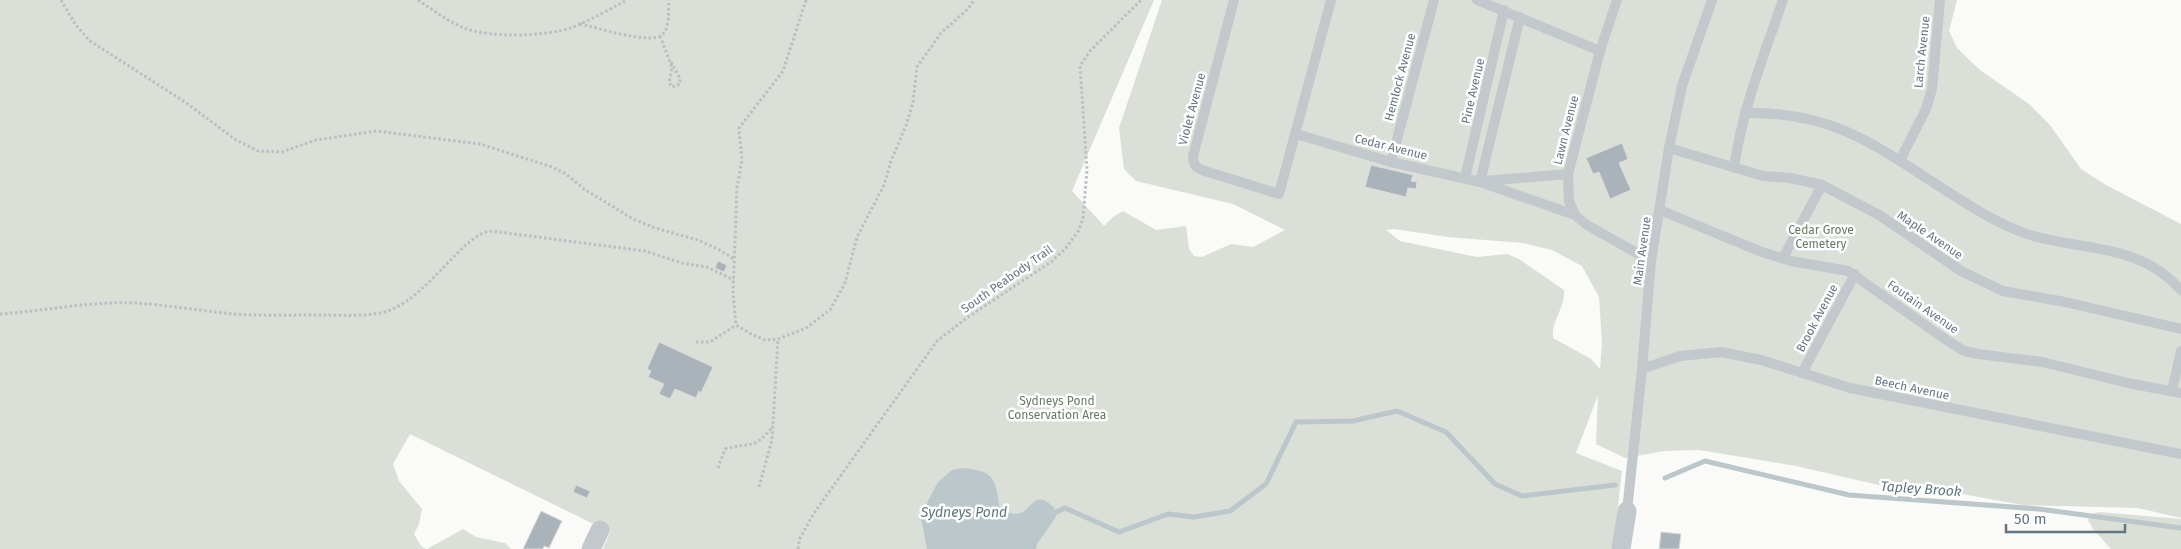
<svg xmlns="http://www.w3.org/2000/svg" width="2181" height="549" font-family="'Fira Sans',sans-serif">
<rect width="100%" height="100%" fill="#fafaf8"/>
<g fill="#dadfd7" fill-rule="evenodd">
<path d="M 0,0 L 1154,0 L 1072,191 L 1104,226 L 1113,217 L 1123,211 L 1156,230 L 1186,226 L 1189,249 L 1194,256 L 1202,257 L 1231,244 L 1253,247 L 1285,230 L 1233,204 L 1136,181 L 1124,169 L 1119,128 L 1162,0 L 1957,0 L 1949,31 L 1957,48 L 1980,70 L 2029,104 L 2050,125 L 2081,169 L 2106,185 L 2181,224 L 2181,518 L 2138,508 L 2023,505 L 1934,489 L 1879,485 L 1796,466 L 1699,450 L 1664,451 L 1625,458 L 1596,444 L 1598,395 L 1576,453 L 1622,471 L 1613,549 L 603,549 L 610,532 L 410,434 L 393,464 L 399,481 L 422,509 L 419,524 L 414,534 L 421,546 L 426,549 L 0,549 ZM 1394,229 L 1448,237 L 1523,243 L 1552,250 L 1582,266 L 1599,297 L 1602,343 L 1600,369 L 1591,359 L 1553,338 C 1551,320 1565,309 1564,290 L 1519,259 L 1507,254 L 1477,257 L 1400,241 L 1386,230 Z"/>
<path d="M 2099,512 L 2181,519 L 2181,549 L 2111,549 L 2093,529 L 2088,520 L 2092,514 Z"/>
<path d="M 463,529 L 476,537 L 505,543 L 511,549 L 427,549 Z"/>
</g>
<path fill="#bbc7cb" d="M 963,468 C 996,471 995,480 1000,509 C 1030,525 1027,496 1044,500 C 1047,501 1051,505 1054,507 L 1056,517 L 1037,544 L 1036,549 L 927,549 L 921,518 L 929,499 L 938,482 L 952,470 Z"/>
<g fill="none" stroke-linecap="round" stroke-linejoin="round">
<g stroke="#bbc7cb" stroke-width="5">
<path d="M 1665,478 L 1705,461 L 1849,495 L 2039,509 L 2181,528"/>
<path d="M 1050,515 L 1065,508 L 1119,532 L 1168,514 L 1194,517 L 1230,511 L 1266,484 L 1296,422 L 1353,421 L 1397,411 L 1446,432 L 1495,484 L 1522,496 L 1615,485"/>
</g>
</g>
<g fill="#aab3b9" stroke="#dcdcda">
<path d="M 1622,143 L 1628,159 L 1619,163 L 1631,190 L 1610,199 L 1599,172 L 1593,174 L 1586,158 Z"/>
<path d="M 1371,165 L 1413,175 L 1411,181 L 1417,182 L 1416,189 L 1408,188 L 1406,197 L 1365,187 Z"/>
<path d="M 718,261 L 727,265 L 724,272 L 715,268 Z"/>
<path d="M 659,342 L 713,367 L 701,393 L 699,391 L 696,398 L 675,389 L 670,399 L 659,394 L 664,384 L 648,377 L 651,371 L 647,369 Z"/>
<path d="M 576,485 L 590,491 L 587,498 L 573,492 Z"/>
<path d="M 541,511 L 562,521 L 549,548 L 544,546 L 543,549 L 523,549 Z"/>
<path d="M 1661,532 L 1681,534 L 1679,549 L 1659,549 Z"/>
</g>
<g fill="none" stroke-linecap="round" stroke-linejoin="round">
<g stroke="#bbbfc2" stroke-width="3" stroke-dasharray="2.5 2.5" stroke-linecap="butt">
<path d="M 61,0 L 75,24 L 90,41 L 185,102 L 236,140 L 258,151 L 282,152 L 316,140 L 376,131 L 480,144 L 552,167 L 566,174 L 584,189 L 633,219 L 655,228 L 698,240 L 718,249 L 734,259"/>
<path d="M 418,0 C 433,10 447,21 464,28 C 489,38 547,37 573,27 C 591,20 610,9 627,0"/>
<path d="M 806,0 L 783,71 L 739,128 L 742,160 L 737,188 L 733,293 L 736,325 L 749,333 L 765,340 L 778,339 L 806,328 L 830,310 L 845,283 L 857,237 L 884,185 L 891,161 L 907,123 L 913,102 L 917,67 L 941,33 L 968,9 L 974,0"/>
<path d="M 580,24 C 595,27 653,46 663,34 C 670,26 668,10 669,0"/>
<path d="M 660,36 L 672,67 L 669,83 L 672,87 L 680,84 L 680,78 L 671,62"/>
<path d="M 0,314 C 45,311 90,301 135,303 C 168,305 201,311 233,314 C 262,316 291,315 320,315 C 341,315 364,317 384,312 C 426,301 463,233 491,231 L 645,251 L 682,263 L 707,267 L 734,280"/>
<path d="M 696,342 L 710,342 L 736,325"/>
<path d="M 718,468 L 725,449 C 752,441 752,452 773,426"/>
<path d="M 759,487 L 772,440 L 778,339"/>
<path d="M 798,549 L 800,538 L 814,513 L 937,341 L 968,317 L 1051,262 L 1066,248 L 1079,230 L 1083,218 L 1087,170 L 1080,66 L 1090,51 L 1141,0"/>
</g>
<g stroke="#c3c8cc" stroke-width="10">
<path d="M 1234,0 L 1193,156 C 1193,165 1196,168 1205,171 L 1279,194 L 1331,0"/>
<path d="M 1477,0 L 1600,51"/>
<path d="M 1745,113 C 1837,111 1880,149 1953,195 C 1978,211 2002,226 2030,235 C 2084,251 2139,243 2181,290"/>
<path d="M 1296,134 L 1391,162 L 1480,182 L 1575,215 L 1587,225 L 1651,261"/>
<path d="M 1669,148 L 1763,176 L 1790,178 L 1822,185 L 1879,215 L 1961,271 L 2003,291 L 2065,302 L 2181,329"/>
<path d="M 1900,160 L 1926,109 L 1932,89 L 1940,0"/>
<path d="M 1391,162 L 1434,0"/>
<path d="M 1734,168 C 1742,110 1764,55 1783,0"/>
<path d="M 1465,178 L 1504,10"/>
<path d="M 1485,181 L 1568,174"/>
<path d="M 1480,182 L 1520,17"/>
<path d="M 1660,210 L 1762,252 L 1791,261 L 1848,271 L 1942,337 L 1964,351 L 1978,354 L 2042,362 L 2128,383 L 2181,393"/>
<path d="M 1575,215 L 1569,201 L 1568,174 L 1600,51 L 1617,0"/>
<path d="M 1783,258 L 1822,185"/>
<path d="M 1642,369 L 1680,356 L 1721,352 L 1761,360 L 1850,388 L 2181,454"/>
<path d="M 1802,373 L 1855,274"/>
<path d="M 2172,391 L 2181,351"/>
<path d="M 1627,511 L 1642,369 L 1651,261 L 1669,148 L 1682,86 L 1712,0"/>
</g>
<g stroke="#c3c8cc" stroke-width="19">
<path d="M 591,549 L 600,530"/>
<path d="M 1621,549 L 1627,511"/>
</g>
</g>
<g text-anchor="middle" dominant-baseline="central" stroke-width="5" stroke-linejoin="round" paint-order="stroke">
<g font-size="12" fill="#657683" stroke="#fff">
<text transform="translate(1922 52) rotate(-84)">Larch Avenue</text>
<text transform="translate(1400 77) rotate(-75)">Hemlock Avenue</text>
<text transform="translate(1473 91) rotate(-77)">Pine Avenue</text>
<text transform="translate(1192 109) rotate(-75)">Violet Avenue</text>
<text transform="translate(1566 130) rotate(-76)">Lawn Avenue</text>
<text transform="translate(1391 147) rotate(14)">Cedar Avenue</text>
<text transform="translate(1930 235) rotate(34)">Maple Avenue</text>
<text transform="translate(1642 251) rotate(-82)">Main Avenue</text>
<text transform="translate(1007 279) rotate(-35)">South Peabody Trail</text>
<text transform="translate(1923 307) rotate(35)">Foutain Avenue</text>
<text transform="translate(1817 318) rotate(-62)">Brook Avenue</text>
<text transform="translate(1912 388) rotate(12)">Beech Avenue</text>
</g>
<g font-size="12" fill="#687a64" stroke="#fff">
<text x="1821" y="230">Cedar Grove<tspan x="1821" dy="14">Cemetery</tspan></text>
<text x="1057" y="401">Sydneys Pond<tspan x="1057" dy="14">Conservation Area</tspan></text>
</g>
<g font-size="14" font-style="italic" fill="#60757c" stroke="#fff">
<text transform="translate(1921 489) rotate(4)">Tapley Brook</text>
<text x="964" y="512">Sydneys Pond</text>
</g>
</g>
<path d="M2006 524v8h119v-8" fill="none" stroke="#657683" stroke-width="2.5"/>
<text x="2014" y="524" font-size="15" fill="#657683" stroke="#ffffff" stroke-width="4" paint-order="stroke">50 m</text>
</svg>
